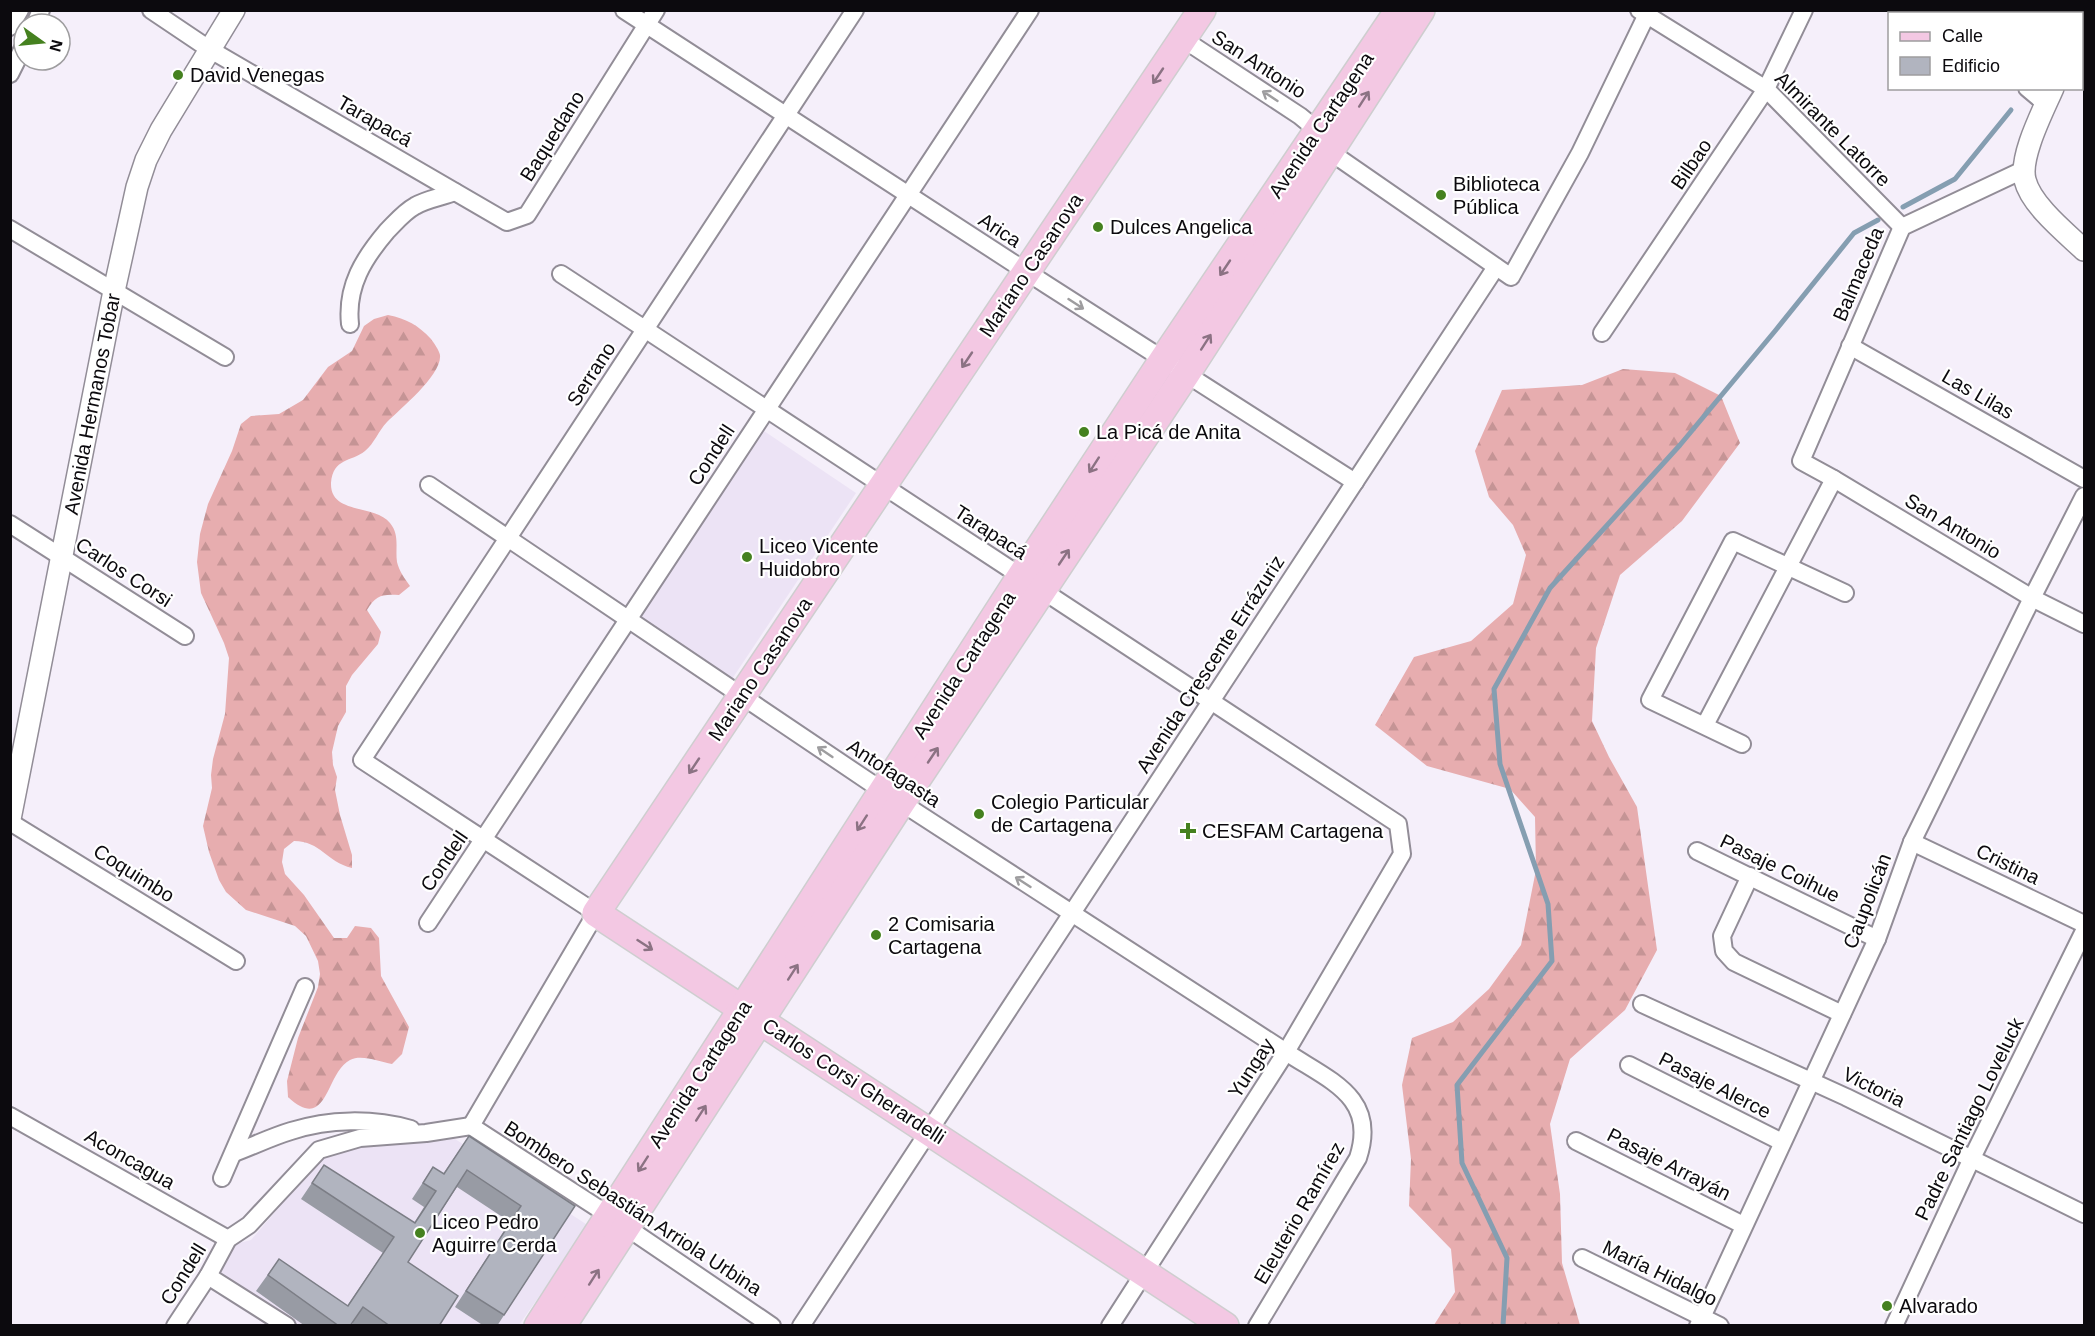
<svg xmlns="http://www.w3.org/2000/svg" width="2095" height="1336" font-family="Helvetica,sans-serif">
<defs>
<pattern id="forest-firs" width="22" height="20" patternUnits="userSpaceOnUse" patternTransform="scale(1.5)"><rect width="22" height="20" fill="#e7adaf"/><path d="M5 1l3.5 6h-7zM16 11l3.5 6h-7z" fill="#c59495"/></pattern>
</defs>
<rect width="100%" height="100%" fill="#f5effa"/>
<g fill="#ece3f5">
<path d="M 764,431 L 856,493 L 730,682 L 638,621 Z"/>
<path d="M 452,1137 L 589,1226 L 519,1325 L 300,1325 L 217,1275 L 227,1246 L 251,1240 L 325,1154 L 370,1143 Z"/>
</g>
<g fill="url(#forest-firs)">
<path d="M 388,315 C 407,319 418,325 431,339 C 434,343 439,350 440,355 C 442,375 401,408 387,422 C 379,430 374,444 365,451 C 351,462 333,458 331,483 C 330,515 375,504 390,523 C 400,535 395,548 397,562 C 399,571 405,579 410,586 L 399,595 C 382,594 376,595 367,610 L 381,632 L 378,644 L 352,675 L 346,686 L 346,712 L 338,726 L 332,752 L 333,765 L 337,777 L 335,790 L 340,815 L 352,855 L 352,868 C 326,862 321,841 294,841 L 284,849 L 282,862 L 285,874 L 304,895 L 334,938 L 347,938 L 355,926 L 371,928 L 379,938 L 381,976 L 409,1027 L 402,1054 L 392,1064 C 379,1062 362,1054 350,1060 C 325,1073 328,1134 288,1097 L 287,1081 L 298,1038 L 318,987 L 320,974 L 318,961 L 306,936 L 295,926 L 246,910 L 226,892 L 219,880 L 209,852 L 203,826 L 212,788 L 211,775 L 213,759 L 225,714 L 229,658 L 224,643 L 201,593 L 197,562 L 200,534 L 208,504 L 232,451 L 241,424 L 251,416 L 279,414 L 303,400 L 328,367 L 352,351 L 364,326 L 374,319 Z"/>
<path d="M 1623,369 L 1675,373 L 1721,396 L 1740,443 L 1682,521 L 1620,575 L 1596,648 L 1592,721 L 1609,757 L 1637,807 L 1657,950 L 1625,1010 L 1570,1059 L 1550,1124 L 1560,1194 L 1562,1263 L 1580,1325 L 1434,1325 L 1455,1292 L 1451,1249 L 1409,1206 L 1411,1159 L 1402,1085 L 1412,1038 L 1453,1022 L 1489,989 L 1521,945 L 1536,870 L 1535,817 L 1510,789 L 1427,766 L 1375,725 L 1414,657 L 1471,641 L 1513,604 L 1526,555 L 1513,525 L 1489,497 L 1475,451 L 1502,390 L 1582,385 Z"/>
</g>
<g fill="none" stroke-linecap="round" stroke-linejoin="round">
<g stroke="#859eb1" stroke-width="5">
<path d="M 1903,207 L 1955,179 L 2011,110"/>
<path d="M 1503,1326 L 1507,1258 L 1462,1163 L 1457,1085 L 1552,961 L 1548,904 L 1500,764 L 1494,689 L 1550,588 L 1680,445 L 1775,331 L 1854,233 L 1878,220"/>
</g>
<g stroke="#928d97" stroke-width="20">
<g id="minor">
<path d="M 151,10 L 209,49 L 507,222 L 527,215 L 656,10"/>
<path d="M 624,10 L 1047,285 L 1355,482"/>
<path d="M 1639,10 L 1766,89 L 1902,227"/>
<path d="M 1959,10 L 1960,14"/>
<path d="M 35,24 L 41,10"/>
<path d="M 10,27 L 20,10"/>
<path d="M 1183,39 L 1300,116 L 1317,130 L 1339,158 L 1511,277 L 1580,153 L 1649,10"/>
<path d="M 10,74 L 24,46"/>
<path d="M 2027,88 L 2046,104"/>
<path d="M 2023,170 L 1902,227 L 1801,461 L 1834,479 L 2032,598 L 2084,624"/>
<path d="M 10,229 L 225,357"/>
<path d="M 561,274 L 1398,824 L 1402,854 L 1286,1052 L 1110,1326"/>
<path d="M 350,324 C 346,286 364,258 387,231 C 396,222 404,212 415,206 C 427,199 442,197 455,192"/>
<path d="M 1602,333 L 1766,89 L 1804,10"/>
<path d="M 1850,346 L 2084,479"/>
<path d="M 429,485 L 868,781 L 1286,1052 C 1330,1081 1378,1097 1358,1158 L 1257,1326"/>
<path d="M 10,524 L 185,636"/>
<path d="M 1705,725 L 1834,479"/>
<path d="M 1742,744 L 1650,700 L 1733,541 L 1845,593"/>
<path d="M 10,822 L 236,961"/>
<path d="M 1912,842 L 2084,924"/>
<path d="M 1697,851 L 1877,939"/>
<path d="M 1750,876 L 1722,936 L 1724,951 L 1734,962 L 1842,1014"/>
<path d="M 428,923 L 1030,10"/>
<path d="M 1642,1004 L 1846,1097 L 2084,1214"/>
<path d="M 1629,1065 L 1782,1142"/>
<path d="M 10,1116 L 228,1239"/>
<path d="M 471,1126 L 596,913 L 362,760 L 855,10"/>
<path d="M 471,1126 L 610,1216 L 772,1326"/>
<path d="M 1576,1141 L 1743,1225"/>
<path d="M 234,1153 C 253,1146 271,1137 291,1131 C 329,1119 372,1118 411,1129"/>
<path d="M 222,1178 L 305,987"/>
<path d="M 1582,1258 L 1720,1326"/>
<path d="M 208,1276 L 287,1326"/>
<path d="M 175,1326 L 208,1276 L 228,1239 L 249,1225 L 319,1150 L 360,1138 L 426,1133 L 471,1126"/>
<path d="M 801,1326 L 1496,267"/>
<path d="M 1698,1326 L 1877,939 L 1912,842 L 2032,598 L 2084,496"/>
<path d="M 1894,1326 L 1972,1158 L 2084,931"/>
</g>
</g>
<g stroke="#928d97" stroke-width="24">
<g id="tertiary">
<path d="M 2053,88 C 2043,111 2019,157 2025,180 C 2031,205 2066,233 2084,250"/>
<path d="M 10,819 L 114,291 L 137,187 L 146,160 L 161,130 L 234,10"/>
</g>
</g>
<g stroke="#cececf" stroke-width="30">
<g id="primary">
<path d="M 1202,10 L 596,913 L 1225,1326"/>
<path d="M 2067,10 L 2070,14"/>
<path d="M 538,1326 L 1021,576 L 1163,360 L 1399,10"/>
<path d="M 562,1326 L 901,803 L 1186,374 L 1421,10"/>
</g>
</g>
<use href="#minor" stroke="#fff" stroke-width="16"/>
<use href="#tertiary" stroke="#fff" stroke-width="21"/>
<use href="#primary" stroke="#f3c8e3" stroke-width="27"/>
</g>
<path fill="#989ba4" d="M 469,1136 L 575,1206 L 497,1326 L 484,1326 L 455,1307 L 510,1222 L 457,1187 L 408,1262 L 439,1326 L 355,1326 L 352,1323 L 350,1326 L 305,1326 L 256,1291 L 279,1259 L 347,1306 L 383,1253 L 301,1199 L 324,1165 L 414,1223 L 424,1207 L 412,1199 L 433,1167 L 443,1174 Z"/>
<path fill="#b1b4bf" stroke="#7c7e86" stroke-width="1.5" d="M 469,1136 L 575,1206 L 504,1315 L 466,1291 L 521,1206 L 467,1170 L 408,1262 L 458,1296 L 439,1326 L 390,1326 L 363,1307 L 350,1326 L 339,1326 L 268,1275 L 279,1259 L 348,1306 L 394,1237 L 312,1183 L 324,1165 L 415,1223 L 436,1191 L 423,1183 L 433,1167 L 444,1174 Z"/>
<defs><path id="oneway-shaft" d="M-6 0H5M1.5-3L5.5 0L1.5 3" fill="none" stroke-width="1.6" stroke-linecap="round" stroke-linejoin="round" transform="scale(1.5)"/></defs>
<g stroke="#8b7283">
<use href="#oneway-shaft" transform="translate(1158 76) rotate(124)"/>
<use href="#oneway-shaft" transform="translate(1364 99) rotate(-57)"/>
<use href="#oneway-shaft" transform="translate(1225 268) rotate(124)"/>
<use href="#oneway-shaft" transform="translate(1206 342) rotate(-57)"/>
<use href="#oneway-shaft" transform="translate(967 360) rotate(124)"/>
<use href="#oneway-shaft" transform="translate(1094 465) rotate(123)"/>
<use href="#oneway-shaft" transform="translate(1064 557) rotate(-56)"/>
<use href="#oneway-shaft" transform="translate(933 755) rotate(-56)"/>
<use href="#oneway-shaft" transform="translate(694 766) rotate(124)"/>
<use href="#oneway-shaft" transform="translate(862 823) rotate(123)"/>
<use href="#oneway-shaft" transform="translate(645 945) rotate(33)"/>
<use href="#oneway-shaft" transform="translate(793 972) rotate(-57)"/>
<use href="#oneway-shaft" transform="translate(701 1113) rotate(-57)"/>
<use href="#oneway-shaft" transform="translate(643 1164) rotate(123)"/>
<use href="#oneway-shaft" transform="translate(594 1277) rotate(-57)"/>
</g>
<g stroke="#9e9d9f">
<use href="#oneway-shaft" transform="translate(1270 96) rotate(-147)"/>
<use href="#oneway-shaft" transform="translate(1076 304) rotate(33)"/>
<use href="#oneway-shaft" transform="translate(825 752) rotate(-146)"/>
<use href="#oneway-shaft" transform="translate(1023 882) rotate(-147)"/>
</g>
<g fill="#45811f" stroke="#fff" stroke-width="2">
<circle cx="178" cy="75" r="6"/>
<circle cx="1441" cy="195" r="6"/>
<circle cx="1098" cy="227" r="6"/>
<circle cx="1084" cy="432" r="6"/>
<circle cx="747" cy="557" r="6"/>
<circle cx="979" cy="814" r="6"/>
<path d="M1185 822h6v6h6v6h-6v6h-6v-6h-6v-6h6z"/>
<circle cx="876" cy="935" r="6"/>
<circle cx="420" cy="1233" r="6"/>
<circle cx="1887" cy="1306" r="6"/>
</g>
<g text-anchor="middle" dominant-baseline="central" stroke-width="4.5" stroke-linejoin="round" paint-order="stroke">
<g font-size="20" fill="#0c0a0e" stroke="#fff">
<text transform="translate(1259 64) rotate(33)">San Antonio</text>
<text transform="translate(375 121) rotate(30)">Tarapacá</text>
<text transform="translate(1321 125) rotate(-56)">Avenida Cartagena</text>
<text transform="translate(1833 129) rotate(45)">Almirante Latorre</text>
<text transform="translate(552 136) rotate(-58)">Baquedano</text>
<text transform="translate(1691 164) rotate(-56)">Bilbao</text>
<text transform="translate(1000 230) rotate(33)">Arica</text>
<text transform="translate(1031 265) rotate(-56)">Mariano Casanova</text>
<text transform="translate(1858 274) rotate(-67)">Balmaceda</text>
<text transform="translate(591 374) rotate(-57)">Serrano</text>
<text transform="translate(1978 394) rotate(30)">Las Lilas</text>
<text transform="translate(92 404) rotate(-79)">Avenida Hermanos Tobar</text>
<text transform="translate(711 455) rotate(-57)">Condell</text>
<text transform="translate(1953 526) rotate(31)">San Antonio</text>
<text transform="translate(991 532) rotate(33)">Tarapacá</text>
<text transform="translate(124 572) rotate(33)">Carlos Corsi</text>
<text transform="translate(1210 664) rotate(-57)">Avenida Crescente Errázuriz</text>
<text transform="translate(964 665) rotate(-57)">Avenida Cartagena</text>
<text transform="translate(760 669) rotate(-56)">Mariano Casanova</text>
<text transform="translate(894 773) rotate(33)">Antofagasta</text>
<text transform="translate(444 861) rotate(-56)">Condell</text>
<text transform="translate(2008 864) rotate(26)">Cristina</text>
<text transform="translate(1780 868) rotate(26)">Pasaje Coihue</text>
<text transform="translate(134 873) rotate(32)">Coquimbo</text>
<text transform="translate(1867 901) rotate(-69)">Caupolicán</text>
<text transform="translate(1251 1068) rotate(-57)">Yungay</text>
<text transform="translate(700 1074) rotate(-57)">Avenida Cartagena</text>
<text transform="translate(854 1081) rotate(33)">Carlos Corsi Gherardelli</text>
<text transform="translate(1715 1085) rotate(27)">Pasaje Alerce</text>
<text transform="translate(1874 1087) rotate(26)">Victoria</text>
<text transform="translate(1969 1119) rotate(-64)">Padre Santiago Loveluck</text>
<text transform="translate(130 1159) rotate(30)">Aconcagua</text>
<text transform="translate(1669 1164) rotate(27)">Pasaje Arrayán</text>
<text transform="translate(633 1208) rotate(33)">Bombero Sebastián Arriola Urbina</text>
<text transform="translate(1299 1213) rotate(-60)">Eleuterio Ramírez</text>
<text transform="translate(1660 1273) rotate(26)">María Hidalgo</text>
<text transform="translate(183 1274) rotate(-58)">Condell</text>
</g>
<g font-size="20" fill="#0c0a0e" stroke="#fff" text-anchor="start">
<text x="190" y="75">David Venegas</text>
<text x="1453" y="184">Biblioteca<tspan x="1453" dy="23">Pública</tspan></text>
<text x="1110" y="227">Dulces Angelica</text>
<text x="1096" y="432">La Picá de Anita</text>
<text x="759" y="546">Liceo Vicente<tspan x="759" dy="23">Huidobro</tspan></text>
<text x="991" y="802">Colegio Particular<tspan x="991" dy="23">de Cartagena</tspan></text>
<text x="1202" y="831">CESFAM Cartagena</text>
<text x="888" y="924">2 Comisaria<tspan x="888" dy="23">Cartagena</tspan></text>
<text x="432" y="1222">Liceo Pedro<tspan x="432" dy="23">Aguirre Cerda</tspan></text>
<text x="1899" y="1306">Alvarado</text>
</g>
</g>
<rect width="2095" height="1336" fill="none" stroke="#0c0a0e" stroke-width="24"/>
<rect x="1888" y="12" width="195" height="78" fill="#ffffff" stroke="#9e9d9f" stroke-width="1.5"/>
<rect x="1900" y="32" width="30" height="9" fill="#f3c8e3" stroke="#9e9d9f" stroke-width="1.5"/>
<text x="1942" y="42" font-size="18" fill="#0c0a0e">Calle</text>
<rect x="1900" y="57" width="30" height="18" fill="#b1b4bf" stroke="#9e9d9f" stroke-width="1.5"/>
<text x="1942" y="72" font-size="18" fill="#0c0a0e">Edificio</text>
<g transform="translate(42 42) rotate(105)"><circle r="28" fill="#ffffff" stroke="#9e9d9f" stroke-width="1.5"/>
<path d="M0-4.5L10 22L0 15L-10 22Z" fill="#45811f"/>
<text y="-9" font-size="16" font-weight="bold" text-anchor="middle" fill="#0c0a0e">N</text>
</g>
</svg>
